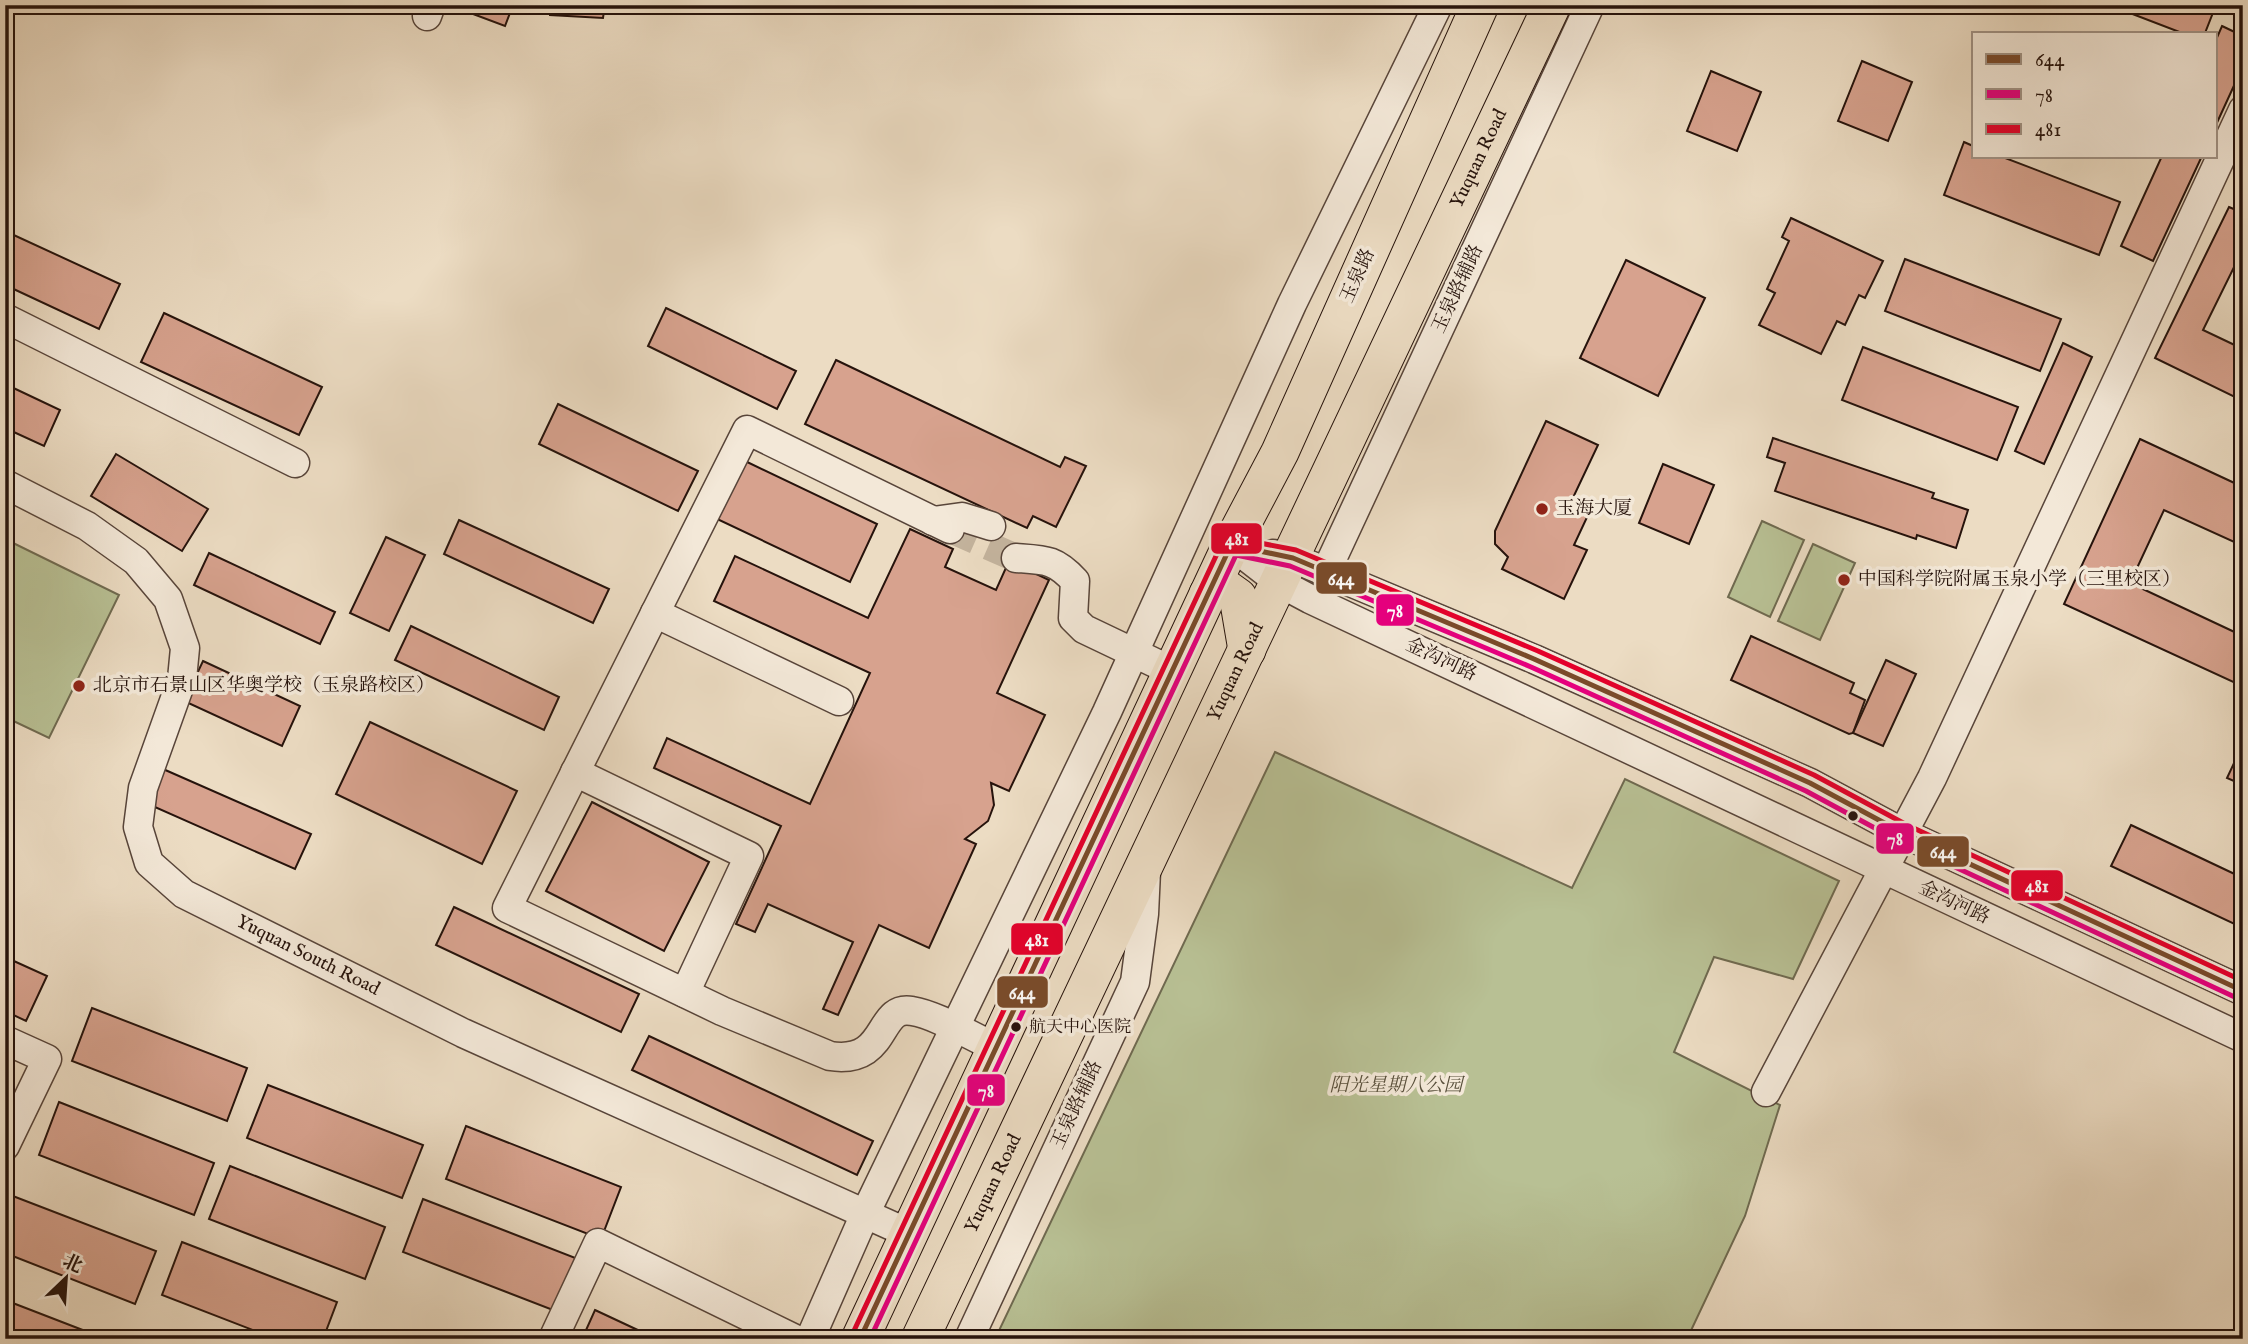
<svg xmlns="http://www.w3.org/2000/svg" width="2248" height="1344" font-family="'IM FELL English','Noto Serif SC',serif">
<rect width="100%" height="100%" fill="#ecdcc3"/>
<filter id="stains"><feTurbulence type="fractalNoise" baseFrequency=".00286" numOctaves="4"/><feColorMatrix values="0 0 0 0 .2 0 0 0 0 .09 0 0 0 0 .02 0 0 0 .5 -.17"/></filter>
<radialGradient id="worn" r=".72"><stop offset=".6" stop-color="#630" stop-opacity="0"/><stop offset="1" stop-color="#630" stop-opacity=".3"/></radialGradient>
<g fill="#b8c094" stroke="#6f6a50" stroke-width="2">
<path d="M 1762,521 L 1804,540 L 1770,617 L 1728,597 Z"/>
<path d="M 5,539 L 119,595 L 49,738 L 5,717 Z"/>
<path d="M 1813,544 L 1855,563 L 1820,640 L 1778,621 Z"/>
<path d="M 1275,752 L 1572,888 L 1625,779 L 1839,881 L 1793,979 L 1714,957 L 1674,1052 L 1780,1105 L 1745,1216 L 1687,1339 L 995,1339 Z"/>
</g>
<g fill="#d7a28e" stroke="#26130c" stroke-width="2">
<path d="M 449,5 L 513,5 L 505,26 Z"/>
<path d="M 550,5 L 605,5 L 603,18 L 550,15 Z"/>
<path d="M 2109,5 L 2216,5 L 2205,33 L 2182,33 Z"/>
<path d="M 2222,26 L 2243,36 L 2243,66 L 2215,127 L 2215,42 Z"/>
<path d="M 1862,61 L 1912,82 L 1888,141 L 1838,121 Z"/>
<path d="M 1711,71 L 1761,92 L 1737,151 L 1687,131 Z"/>
<path d="M 1964,142 L 1973,146 L 1973,156 L 2000,156 L 2120,202 L 2099,255 L 1944,195 Z"/>
<path d="M 2162,156 L 2202,156 L 2153,261 L 2121,246 Z"/>
<path d="M 2229,207 L 2243,213 L 2243,257 L 2240,255 L 2203,330 L 2243,349 L 2243,401 L 2155,358 Z"/>
<path d="M 1791,218 L 1883,261 L 1865,298 L 1859,295 L 1845,325 L 1837,321 L 1821,354 L 1759,325 L 1775,293 L 1767,289 L 1789,241 L 1782,237 Z"/>
<path d="M 5,231 L 120,284 L 99,329 L 5,285 Z"/>
<path d="M 1905,259 L 2061,319 L 2040,371 L 1885,311 Z"/>
<path d="M 1626,260 L 1705,298 L 1658,396 L 1580,358 Z"/>
<path d="M 666,308 L 796,371 L 777,409 L 648,346 Z"/>
<path d="M 164,313 L 322,387 L 299,435 L 141,362 Z"/>
<path d="M 2063,343 L 2092,357 L 2044,464 L 2015,451 Z"/>
<path d="M 1863,347 L 2018,407 L 1997,460 L 1842,400 Z"/>
<path d="M 836,360 L 1060,467 L 1065,457 L 1086,466 L 1056,527 L 1033,516 L 1027,528 L 805,424 Z"/>
<path d="M 5,384 L 60,410 L 44,446 L 5,428 Z"/>
<path d="M 558,404 L 698,471 L 678,511 L 539,444 Z"/>
<path d="M 1546,421 L 1598,445 L 1570,504 L 1589,513 L 1574,545 L 1587,550 L 1564,599 L 1502,569 L 1508,557 L 1495,544 L 1495,531 Z"/>
<path d="M 1773,438 L 1934,493 L 1932,498 L 1968,510 L 1956,548 L 1917,535 L 1916,539 L 1775,491 L 1785,463 L 1767,457 Z"/>
<path d="M 2140,439 L 2243,487 L 2243,546 L 2164,510 L 2130,583 L 2243,636 L 2242,686 L 2064,604 Z"/>
<path d="M 116,454 L 208,509 L 182,551 L 91,496 Z"/>
<path d="M 743,460 L 877,524 L 850,582 L 715,518 Z"/>
<path d="M 1663,464 L 1714,485 L 1689,544 L 1639,523 Z"/>
<path d="M 459,520 L 609,589 L 593,623 L 444,554 Z"/>
<path d="M 910,529 L 953,549 L 945,567 L 996,590 L 1009,561 L 1049,580 L 997,693 L 1045,715 L 1009,791 L 991,783 L 994,805 L 988,821 L 965,839 L 976,844 L 929,948 L 879,925 L 838,1015 L 823,1009 L 853,942 L 768,904 L 755,932 L 736,924 L 781,826 L 654,768 L 667,738 L 810,804 L 870,673 L 714,601 L 735,556 L 868,618 Z"/>
<path d="M 386,537 L 425,555 L 389,631 L 350,613 Z"/>
<path d="M 209,553 L 335,612 L 320,644 L 194,585 Z"/>
<path d="M 411,626 L 559,697 L 544,730 L 395,660 Z"/>
<path d="M 1751,636 L 1854,683 L 1850,693 L 1865,700 L 1853,733 L 1849,734 L 1731,680 Z"/>
<path d="M 1886,660 L 1916,674 L 1883,746 L 1853,733 Z"/>
<path d="M 203,661 L 300,706 L 282,746 L 184,701 Z"/>
<path d="M 370,722 L 517,791 L 482,864 L 336,794 Z"/>
<path d="M 2243,744 L 2243,785 L 2227,778 Z"/>
<path d="M 163,769 L 311,834 L 295,869 L 148,804 Z"/>
<path d="M 592,802 L 709,862 L 664,951 L 546,891 Z"/>
<path d="M 2131,825 L 2243,878 L 2243,928 L 2111,866 Z"/>
<path d="M 454,907 L 639,994 L 621,1032 L 436,945 Z"/>
<path d="M 5,957 L 47,976 L 26,1021 L 5,1011 Z"/>
<path d="M 92,1008 L 247,1068 L 227,1121 L 72,1061 Z"/>
<path d="M 649,1036 L 873,1141 L 857,1175 L 632,1070 Z"/>
<path d="M 268,1085 L 423,1145 L 402,1198 L 247,1138 Z"/>
<path d="M 59,1102 L 214,1163 L 194,1215 L 39,1155 Z"/>
<path d="M 466,1126 L 621,1187 L 601,1239 L 446,1179 Z"/>
<path d="M 230,1166 L 385,1227 L 365,1279 L 209,1219 Z"/>
<path d="M 5,1193 L 156,1251 L 135,1304 L 5,1253 Z"/>
<path d="M 423,1199 L 578,1259 L 558,1312 L 403,1252 Z"/>
<path d="M 182,1242 L 337,1302 L 323,1339 L 276,1339 L 162,1295 Z"/>
<path d="M 5,1300 L 106,1339 L 5,1339 Z"/>
<path d="M 595,1310 L 657,1339 L 582,1339 Z"/>
</g>
<g fill="none" stroke-linecap="round" stroke-linejoin="round">
<path stroke="#c4b49e" stroke-width="28" stroke-dasharray="28 14" stroke-linecap="butt" d="M 950,529 L 1016,558"/>
<g stroke="#58453a" stroke-width="31">
<g id="minor">
<path d="M 427,16 L 431,5"/>
<path d="M 5,318 L 295,463"/>
<path id="s1" d="M 5,484 L 87,526 L 136,561 L 168,599 L 185,648 L 182,679 L 143,788 L 138,827 L 149,863 L 184,894 L 463,1033 L 910,1234"/>
<path d="M 933,521 L 962,517 L 991,526"/>
<path d="M 950,529 L 747,430 L 507,908 L 722,1011 L 830,1056 C 890,1065 876,1004 912,1011 C 937,1015 972,1037 997,1048"/>
<path d="M 1231,545 L 1280,583 L 1310,599 L 2243,1038"/>
<path d="M 1273,554 L 1293,558 L 1534,659 L 1810,783 L 1903,833 L 2243,991"/>
<path d="M 1016,558 C 1045,560 1055,559 1075,581 L 1073,618 L 1084,629 L 1172,671"/>
<path d="M 1325,574 L 1590,5"/>
<path d="M 655,613 L 839,701"/>
<path d="M 575,772 L 749,856 L 685,993"/>
<path d="M 5,1040 L 47,1059 L 5,1146"/>
<path d="M 1766,1092 L 1932,778 L 2243,110"/>
<path d="M 553,1339 L 598,1243 L 795,1339"/>
<path d="M 810,1339 L 865,1214 L 1107,712 L 1292,304 L 1438,5"/>
<path d="M 969,1339 L 1135,982 L 1144,914 L 1146,871"/>
</g>
</g>
<g stroke="#26130c" stroke-width="39">
<g id="major">
<path d="M 1208,594 L 1224,587 L 1238,597 L 1247,650"/>
<path d="M 860,1339 L 1231,545 L 1280,452 L 1480,5"/>
<path id="s2" d="M 920,1339 L 1552,5"/>
</g>
</g>
<use href="#minor" stroke="#f3e8d8" stroke-width="28"/>
<use href="#major" stroke="#ecdcc3" stroke-width="37"/>
<g stroke="#f3e8d8" stroke-width="10">
<path id="bus-1" d="M 860,1339 L 1231,545 L 1293,558 L 1534,659 L 1810,783 L 1903,833 L 2243,991"/>
</g>
<g stroke="#f3e8d8" stroke-width="10">
<path id="bus-2" d="M 870,1339 L 1236,555 L 1290,566 L 1531,667 L 1806,791 L 1899,841 L 2239,999"/>
</g>
<g stroke="#f3e8d8" stroke-width="10">
<path id="bus-3" d="M 852,1335 L 1223,541 L 1229,537 L 1296,550 L 1538,651 L 1814,775 L 1907,825 L 2243,981"/>
</g>
<use href="#bus-1" stroke="#7a4b2a" stroke-width="5"/>
<use href="#bus-2" stroke="#e5007d" stroke-width="5"/>
<use href="#bus-3" stroke="#e4002b" stroke-width="5"/>
</g>
<g fill="#8f2418" stroke="#f3e8d8" stroke-width="2.5">
<circle cx="1542" cy="509" r="7"/>
<circle cx="1844" cy="580" r="7"/>
<circle cx="79" cy="686" r="7"/>
</g>
<g fill="#26130c" stroke="#f3e8d8" stroke-width="2.5">
<circle cx="1853" cy="816" r="6"/>
<circle cx="1016" cy="1027" r="6"/>
</g>
<g text-anchor="middle" dominant-baseline="central" stroke-width="7" stroke-linejoin="round" paint-order="stroke">
<g font-size="17" fill="#26130c" stroke="#f3e8d8" text-anchor="start">
<text x="1029" y="1027">航天中心医院</text>
</g>
<g font-size="19" fill="#26130c" stroke="#f3e8d8">
<text stroke="none"><textPath href="#s2" startOffset="1306">Yuquan Road</textPath></text>
<text transform="translate(1358 276) rotate(-66)">玉泉路</text>
<text transform="translate(1458 289) rotate(-65)">玉泉路辅路</text>
<text transform="translate(1441 660) rotate(25)">金沟河路</text>
<text stroke="none"><textPath href="#s2" startOffset="738">Yuquan Road</textPath></text>
<text transform="translate(1954 903) rotate(25)">金沟河路</text>
<text stroke="none"><textPath href="#s1" startOffset="663">Yuquan South Road</textPath></text>
<text transform="translate(1077 1105) rotate(-65)">玉泉路辅路</text>
<text stroke="none"><textPath href="#s2" startOffset="172">Yuquan Road</textPath></text>
</g>
<g font-size="19" fill="#26130c" stroke="#f3e8d8" text-anchor="start">
<text x="1556" y="509">玉海大厦</text>
<text x="1858" y="580">中国科学院附属玉泉小学（三里校区）</text>
<text x="93" y="686">北京市石景山区华奥学校（玉泉路校区）</text>
</g>
<g font-size="19" font-style="italic" fill="#59503c" stroke="#f3e8d8">
<text x="1396" y="1086">阳光星期八公园</text>
</g>
</g>
<g stroke="#f3e8d8" stroke-width="2.5">
<rect x="1210" y="522" width="53" height="33" rx="7" fill="#e4002b"/>
<rect x="1315" y="561" width="53" height="34" rx="7" fill="#7a4b2a"/>
<rect x="1375" y="593" width="40" height="34" rx="7" fill="#e5007d"/>
<rect x="1875" y="822" width="40" height="33" rx="7" fill="#e5007d"/>
<rect x="1916" y="835" width="54" height="33" rx="7" fill="#7a4b2a"/>
<rect x="2010" y="869" width="54" height="33" rx="7" fill="#e4002b"/>
<rect x="1010" y="922" width="54" height="34" rx="7" fill="#e4002b"/>
<rect x="996" y="975" width="53" height="34" rx="7" fill="#7a4b2a"/>
<rect x="966" y="1073" width="40" height="34" rx="7" fill="#e5007d"/>
</g>
<g font-size="19" text-anchor="middle" font-weight="bold" fill="#fff">
<text x="1237" y="545">481</text>
<text x="1341" y="585">644</text>
<text x="1395" y="617">78</text>
<text x="1895" y="845">78</text>
<text x="1943" y="858">644</text>
<text x="2037" y="892">481</text>
<text x="1037" y="946">481</text>
<text x="1022" y="999">644</text>
<text x="986" y="1097">78</text>
</g>
<rect width="2248" height="1344" fill="none" stroke="#ecdcc3" stroke-width="28"/>
<rect x="7" y="7" width="2234" height="1330" fill="none" stroke="#26130c" stroke-width="3.5"/>
<rect x="14" y="14" width="2220" height="1316" fill="none" stroke="#26130c" stroke-width="2"/>
<rect x="1972" y="32" width="245" height="126" fill="#f3e8d8" stroke="#a19386" stroke-width="2"/>
<rect x="1986" y="54" width="35" height="10" fill="#7a4b2a" stroke="#a19386" stroke-width="2"/>
<text x="2035" y="66" font-size="21" fill="#26130c">644</text>
<rect x="1986" y="89" width="35" height="10" fill="#e5007d" stroke="#a19386" stroke-width="2"/>
<text x="2035" y="102" font-size="21" fill="#26130c">78</text>
<rect x="1986" y="124" width="35" height="10" fill="#e4002b" stroke="#a19386" stroke-width="2"/>
<text x="2035" y="136" font-size="21" fill="#26130c">481</text>
<g transform="translate(66 1278) rotate(25)" stroke="#f3e8d8" stroke-width="5" paint-order="stroke">
<path d="M0-5L12 26L0 18L-12 26Z" fill="#26130c"/>
<text y="-10" font-size="19" font-weight="bold" text-anchor="middle" fill="#26130c">北</text>
</g>
<rect width="100%" height="100%" filter="url(#stains)"/>
<rect width="100%" height="100%" fill="url(#worn)"/>
</svg>
